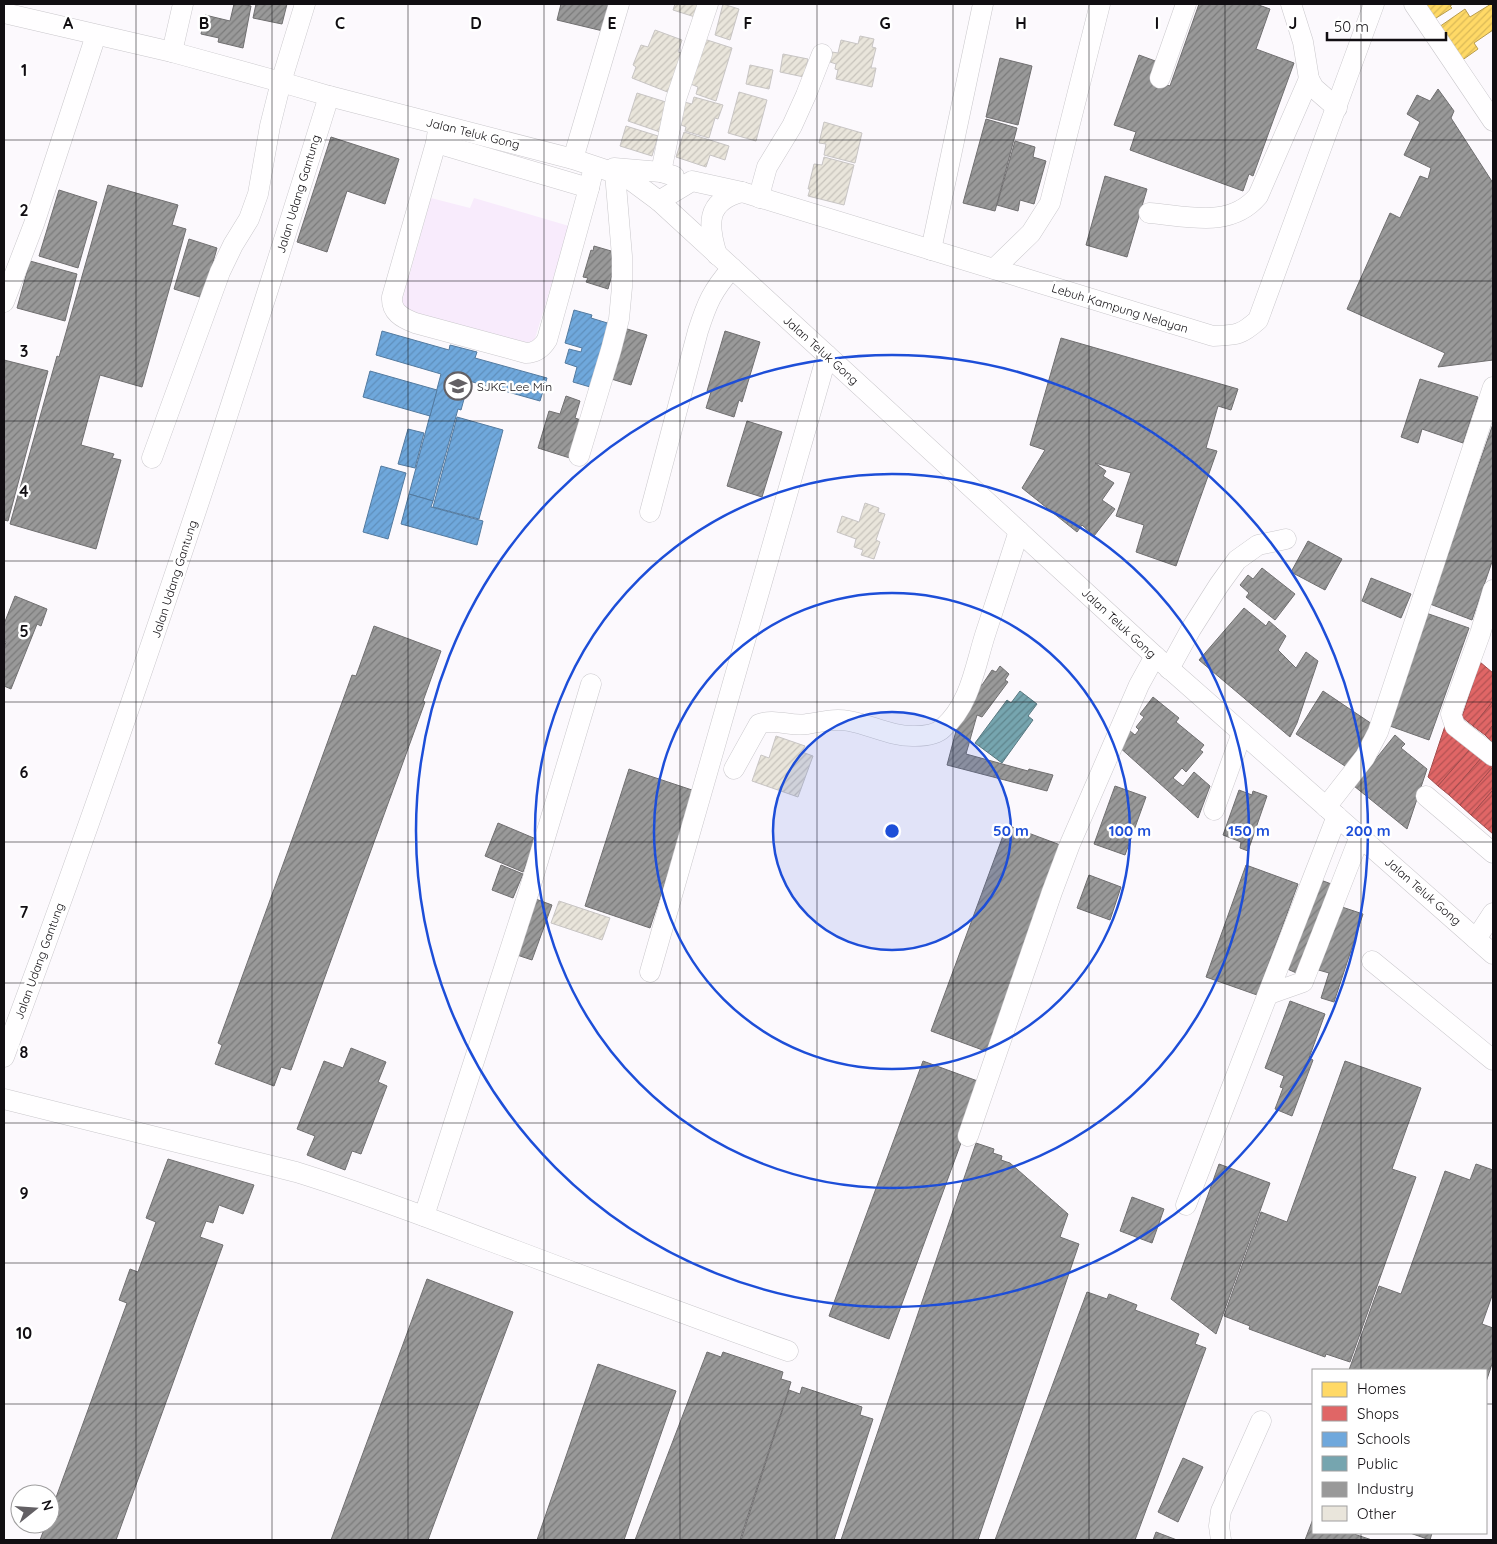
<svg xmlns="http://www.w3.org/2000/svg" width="1497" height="1544" font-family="Quicksand,sans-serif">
<defs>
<pattern id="homes-hatch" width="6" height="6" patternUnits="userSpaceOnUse" patternTransform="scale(1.25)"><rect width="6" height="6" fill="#ffd966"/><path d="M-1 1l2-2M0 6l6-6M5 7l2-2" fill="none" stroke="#dab957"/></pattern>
<pattern id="shops-hatch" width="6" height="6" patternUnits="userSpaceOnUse" patternTransform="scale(1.25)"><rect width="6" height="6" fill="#e06666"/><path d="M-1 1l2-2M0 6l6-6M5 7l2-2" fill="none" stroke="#b45253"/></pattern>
<pattern id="schools-hatch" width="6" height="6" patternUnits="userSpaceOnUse" patternTransform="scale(1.25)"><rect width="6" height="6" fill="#6fa8dc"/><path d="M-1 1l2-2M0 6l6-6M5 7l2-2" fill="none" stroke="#5f8fbc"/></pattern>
<pattern id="public-hatch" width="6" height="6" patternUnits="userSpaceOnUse" patternTransform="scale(1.25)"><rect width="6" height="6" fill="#76a5af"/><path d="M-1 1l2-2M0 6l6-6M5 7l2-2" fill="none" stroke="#5f858d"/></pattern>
<pattern id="industry-hatch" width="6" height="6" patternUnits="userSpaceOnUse" patternTransform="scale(1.25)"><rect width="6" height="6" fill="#999"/><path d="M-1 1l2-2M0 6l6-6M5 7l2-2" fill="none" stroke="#7b7b7b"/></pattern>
<pattern id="building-hatch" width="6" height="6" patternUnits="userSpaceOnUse" patternTransform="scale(1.25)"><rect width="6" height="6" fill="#e9e5db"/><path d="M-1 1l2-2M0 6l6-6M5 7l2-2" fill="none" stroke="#c7c3bb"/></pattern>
</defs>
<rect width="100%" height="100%" fill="#fcf9fd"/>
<path fill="#f8ebfc" d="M 431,198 L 470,208 L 474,198 L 569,226 L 534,342 L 522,347 L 407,315 L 401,305 Z"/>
<g fill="url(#homes-hatch)" stroke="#b89c4d">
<path d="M 1423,4 L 1453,4 L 1450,6 L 1452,8 L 1433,20 Z"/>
<path d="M 1491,4 L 1493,4 L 1493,30 L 1474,43 L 1478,49 L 1461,61 L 1439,27 L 1465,9 L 1470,17 Z"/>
</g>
<g fill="url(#shops-hatch)" stroke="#a24c4d">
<path d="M 1480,662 L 1493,673 L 1493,701 L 1473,726 L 1462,717 Z"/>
<path d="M 1493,701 L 1493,725 L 1485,735 L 1473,726 Z"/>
<path d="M 1446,723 L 1472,747 L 1438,786 L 1428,777 Z"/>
<path d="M 1493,725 L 1493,743 L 1485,735 Z"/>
<path d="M 1472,747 L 1483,756 L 1449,795 L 1438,786 Z"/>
<path d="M 1483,756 L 1493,765 L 1493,767 L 1460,805 L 1449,795 Z"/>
<path d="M 1493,767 L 1493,790 L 1471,815 L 1460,805 Z"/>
<path d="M 1493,790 L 1493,834 L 1471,815 Z"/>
</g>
<g fill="url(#schools-hatch)" stroke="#537a9f">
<path d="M 574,310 L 592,315 L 591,318 L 614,325 L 597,389 L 573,382 L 577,367 L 565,363 L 569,349 L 581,352 L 582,348 L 565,343 Z"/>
<path d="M 382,331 L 449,350 L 450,345 L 477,352 L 475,358 L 547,378 L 540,401 L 469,381 L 461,410 L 458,409 L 433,501 L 409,494 L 441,374 L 376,355 Z"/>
<path d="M 370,371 L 437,390 L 430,416 L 363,397 Z"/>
<path d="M 457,417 L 503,430 L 479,519 L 433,507 Z"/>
<path d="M 408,429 L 424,433 L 415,468 L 398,464 Z"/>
<path d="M 381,466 L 406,473 L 388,539 L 363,532 Z"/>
<path d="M 409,494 L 433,501 L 431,507 L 483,521 L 477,545 L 401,524 Z"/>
</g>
<path fill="url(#public-hatch)" stroke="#587880" d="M 1020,691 L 1037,704 L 1028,716 L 1033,720 L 1002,763 L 975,743 L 1007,700 L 1011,703 Z"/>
<g fill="url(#industry-hatch)" stroke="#706f70">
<path d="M 234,4 L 242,4 L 251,6 L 243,48 L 218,42 L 219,38 L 201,34 L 205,15 L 230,21 Z"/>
<path d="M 256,4 L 287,4 L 282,24 L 253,18 Z"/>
<path d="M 561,4 L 610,4 L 603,31 L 557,20 Z"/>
<path d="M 1199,4 L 1256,4 L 1270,9 L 1256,49 L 1294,63 L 1253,176 L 1249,174 L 1243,191 L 1130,150 L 1136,132 L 1114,125 L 1139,55 L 1158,62 L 1151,79 L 1170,86 Z"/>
<path d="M 1000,58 L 1032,66 L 1018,125 L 986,117 Z"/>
<path d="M 1438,89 L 1454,111 L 1451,118 L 1493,183 L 1493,360 L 1438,367 L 1445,353 L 1347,309 L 1390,213 L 1400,218 L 1420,176 L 1428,179 L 1431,168 L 1404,155 L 1420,122 L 1407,114 L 1417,95 L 1430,101 Z"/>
<path d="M 986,119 L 1017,128 L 995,211 L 963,203 Z"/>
<path d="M 331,137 L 399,159 L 385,204 L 347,191 L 327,252 L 297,242 Z"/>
<path d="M 1015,141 L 1035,147 L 1033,157 L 1046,161 L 1034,204 L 1020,200 L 1018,211 L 997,205 Z"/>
<path d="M 1105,176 L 1147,189 L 1127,257 L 1086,245 Z"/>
<path d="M 108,185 L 178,205 L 172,225 L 186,229 L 142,387 L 100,375 L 81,445 L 114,454 L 112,458 L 121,460 L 96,549 L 10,524 L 57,356 L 59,357 Z"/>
<path d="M 59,190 L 97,202 L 78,268 L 39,256 Z"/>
<path d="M 189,239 L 217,248 L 203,298 L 174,289 Z"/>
<path d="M 594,246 L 618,253 L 608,289 L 586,282 L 588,278 L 583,277 L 591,250 L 593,251 Z"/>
<path d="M 30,261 L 77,274 L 65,321 L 17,308 Z"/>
<path d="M 624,328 L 647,335 L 631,385 L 608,378 Z"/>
<path d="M 725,331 L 760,342 L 742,402 L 739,400 L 734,417 L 706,408 L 711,392 L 707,391 Z"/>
<path d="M 1061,338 L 1238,389 L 1231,410 L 1218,406 L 1206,448 L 1217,451 L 1176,566 L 1136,552 L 1144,525 L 1116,516 L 1131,473 L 1095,463 L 1106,471 L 1103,476 L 1114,483 L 1102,500 L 1115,509 L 1094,536 L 1082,525 L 1077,532 L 1022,488 L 1045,450 L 1030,445 Z"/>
<path d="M 4,360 L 48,371 L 8,521 L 4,520 Z"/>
<path d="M 1420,379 L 1478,397 L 1463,443 L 1422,429 L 1418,443 L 1401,437 Z"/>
<path d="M 566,396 L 580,401 L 575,418 L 584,421 L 573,459 L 538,448 L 549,411 L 560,414 Z"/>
<path d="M 747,421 L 782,432 L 762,497 L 727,486 Z"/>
<path d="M 1493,424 L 1493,559 L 1472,620 L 1430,604 Z"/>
<path d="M 1308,541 L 1342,559 L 1325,590 L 1291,572 Z"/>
<path d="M 1262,568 L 1295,594 L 1275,620 L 1246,597 L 1249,593 L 1240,585 L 1248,575 L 1253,579 Z"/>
<path d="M 1371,578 L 1411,594 L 1401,618 L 1362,601 Z"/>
<path d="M 15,596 L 47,609 L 41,626 L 37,624 L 11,689 L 4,686 L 4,648 L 6,642 L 4,641 L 4,624 Z"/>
<path d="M 1244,608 L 1266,626 L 1269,621 L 1286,636 L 1278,650 L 1296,668 L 1306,652 L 1318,661 L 1297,723 L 1290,737 L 1199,660 Z"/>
<path d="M 1426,613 L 1469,628 L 1429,740 L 1387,725 Z"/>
<path d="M 374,626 L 441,651 L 423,701 L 425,702 L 291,1070 L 281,1067 L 274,1086 L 215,1064 L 222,1045 L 218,1043 L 352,675 L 356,676 Z"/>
<path d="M 1000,666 L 1009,674 L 1005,680 L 1008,682 L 982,717 L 977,715 L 966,754 L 1028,771 L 1029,769 L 1053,775 L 1047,791 L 947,765 L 969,682 L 982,685 L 992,670 L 996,672 Z"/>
<path d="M 1323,691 L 1375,726 L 1348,768 L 1296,734 Z"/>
<path d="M 1153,697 L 1179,718 L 1176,722 L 1204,745 L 1200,750 L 1203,752 L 1186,772 L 1182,768 L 1173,778 L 1183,786 L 1194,772 L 1210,786 L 1198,818 L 1117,745 L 1125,727 L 1135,735 L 1139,730 L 1136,727 L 1144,717 L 1140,714 Z"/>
<path d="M 1395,735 L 1405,744 L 1401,748 L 1427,769 L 1407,829 L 1354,786 Z"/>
<path d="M 629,769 L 695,791 L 650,928 L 585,906 Z"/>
<path d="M 1115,786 L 1146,797 L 1125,855 L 1094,844 Z"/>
<path d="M 1239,790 L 1252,795 L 1253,791 L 1267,796 L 1248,851 L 1240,848 L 1241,842 L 1223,835 Z"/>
<path d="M 498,823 L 536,839 L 523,872 L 485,856 Z"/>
<path d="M 1007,825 L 1063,846 L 988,1052 L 931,1031 Z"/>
<path d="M 501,865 L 523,874 L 513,898 L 492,890 Z"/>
<path d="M 1246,865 L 1298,884 L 1257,995 L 1206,977 Z"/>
<path d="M 1089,875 L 1121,887 L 1110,920 L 1077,908 Z"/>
<path d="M 1318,879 L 1334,885 L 1301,975 L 1285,968 Z"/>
<path d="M 533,898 L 552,905 L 532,960 L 514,954 Z"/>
<path d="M 1339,906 L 1363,914 L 1334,1002 L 1321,998 L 1329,973 L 1315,969 Z"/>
<path d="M 1290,1001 L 1325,1014 L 1309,1058 L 1313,1060 L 1292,1116 L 1275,1109 L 1283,1088 L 1280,1087 L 1284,1076 L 1265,1068 Z"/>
<path d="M 351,1048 L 386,1062 L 378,1082 L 387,1086 L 361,1154 L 352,1151 L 345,1170 L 307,1155 L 315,1136 L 297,1129 L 324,1061 L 343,1068 Z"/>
<path d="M 923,1061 L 983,1083 L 889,1339 L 829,1316 Z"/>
<path d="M 1345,1061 L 1421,1088 L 1392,1169 L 1416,1177 L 1350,1362 L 1326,1354 L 1325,1357 L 1249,1329 L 1250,1326 L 1224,1316 L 1261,1212 L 1287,1222 Z"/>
<path d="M 976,1143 L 994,1149 L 993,1153 L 1002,1156 L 1001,1160 L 1010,1163 L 1068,1214 L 1060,1237 L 1079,1244 L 978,1540 L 841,1540 Z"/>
<path d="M 168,1159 L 254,1185 L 243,1214 L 219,1205 L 213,1223 L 206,1221 L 200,1237 L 223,1245 L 116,1540 L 40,1540 L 46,1524 L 50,1524 L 50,1514 L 127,1303 L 119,1300 L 130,1269 L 138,1272 L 156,1222 L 146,1218 Z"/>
<path d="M 1219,1164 L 1270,1183 L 1216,1334 L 1171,1299 Z"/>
<path d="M 1476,1164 L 1493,1170 L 1493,1293 L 1482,1324 L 1493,1328 L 1493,1361 L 1486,1382 L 1486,1370 L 1349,1370 L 1379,1286 L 1401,1294 L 1445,1171 L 1470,1180 Z"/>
<path d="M 1132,1197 L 1164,1209 L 1152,1243 L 1120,1231 Z"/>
<path d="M 427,1279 L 513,1312 L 428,1540 L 331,1540 Z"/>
<path d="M 1087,1292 L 1107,1299 L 1109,1294 L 1137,1305 L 1135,1310 L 1199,1334 L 1195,1344 L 1206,1348 L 1135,1540 L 995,1540 Z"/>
<path d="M 707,1352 L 721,1357 L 723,1352 L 783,1372 L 781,1379 L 791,1382 L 740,1540 L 635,1540 Z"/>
<path d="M 598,1364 L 676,1391 L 624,1540 L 537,1540 Z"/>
<path d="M 802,1387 L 862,1407 L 860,1415 L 873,1419 L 834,1540 L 741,1540 L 789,1390 L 800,1394 Z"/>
<path d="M 1183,1458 L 1203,1467 L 1178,1522 L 1158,1512 Z"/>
<path d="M 1313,1519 L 1313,1533 L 1351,1533 L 1372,1540 L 1305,1540 Z"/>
<path d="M 1156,1532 L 1177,1540 L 1153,1540 Z"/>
<path d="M 1410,1533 L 1432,1533 L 1430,1540 Z"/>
</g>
<g fill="url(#building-hatch)" stroke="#c8c5c4">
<path d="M 675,4 L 699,4 L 695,17 L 673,10 Z"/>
<path d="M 723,4 L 739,9 L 730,40 L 715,35 Z"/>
<path d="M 655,30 L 682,40 L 678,52 L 685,54 L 670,93 L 632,78 L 636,67 L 633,65 L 641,45 L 648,47 Z"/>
<path d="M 860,36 L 874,39 L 872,47 L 876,48 L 871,68 L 876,68 L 872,87 L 836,79 L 838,70 L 835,69 L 836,64 L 830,62 L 832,52 L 838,53 L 841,40 L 858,44 Z"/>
<path d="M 701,38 L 732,48 L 716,101 L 696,94 L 698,87 L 688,83 Z"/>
<path d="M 783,54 L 808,59 L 804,77 L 780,72 Z"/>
<path d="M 750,65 L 773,70 L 769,89 L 746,84 Z"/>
<path d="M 739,92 L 767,100 L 756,141 L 728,133 Z"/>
<path d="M 637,93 L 669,103 L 660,132 L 628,121 Z"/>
<path d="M 694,97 L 723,105 L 718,119 L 715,118 L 709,138 L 685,131 L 686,127 L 681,125 L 683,117 L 680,116 L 684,102 L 692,104 Z"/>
<path d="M 824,122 L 862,133 L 855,163 L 824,155 L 826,144 L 819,143 Z"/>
<path d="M 626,126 L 658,136 L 652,156 L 620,146 Z"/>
<path d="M 684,132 L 729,146 L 725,160 L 710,155 L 706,167 L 676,157 Z"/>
<path d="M 824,157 L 854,165 L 844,205 L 808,196 L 810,189 L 808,189 L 814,164 L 822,165 Z"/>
<path d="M 865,503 L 879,508 L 878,512 L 885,514 L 876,540 L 880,542 L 874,559 L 861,555 L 863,550 L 854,547 L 856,539 L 837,532 L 842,516 L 859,522 Z"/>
<path d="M 776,736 L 805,746 L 802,752 L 813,756 L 798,797 L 752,781 L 761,755 L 769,758 Z"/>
<path d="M 559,901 L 610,918 L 602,940 L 551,923 Z"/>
</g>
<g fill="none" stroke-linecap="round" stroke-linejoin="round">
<g stroke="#cac8cc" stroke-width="21">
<g id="minor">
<path d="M 1291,4 L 1303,42 L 1309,79 L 1314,88 L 1337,108"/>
<path d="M 1414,4 L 1493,121"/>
<path d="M 4,13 L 172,52 L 281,82 L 329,96 L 573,159 L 615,173 L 632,181 L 659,201 L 1155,656 L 1493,954"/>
<path d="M 172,52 L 183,4"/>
<path d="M 1160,78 L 1186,4"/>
<path d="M 438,130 L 436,143 L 589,188 L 592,175"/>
<path d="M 436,143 L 392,297 C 391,312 402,318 415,323 L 526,353 C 536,353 542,348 547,340 L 589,188"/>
<path d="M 573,159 L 619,4"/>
<path d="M 614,168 L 661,172 L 674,176"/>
<path d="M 661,172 L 676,99 L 708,4"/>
<path d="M 760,198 L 762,185 L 767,167 L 792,126 L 806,95 L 822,54"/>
<path d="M 659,201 L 692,181 L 742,192 L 1213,336 C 1236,335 1240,336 1258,320 L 1374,4"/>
<path d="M 1149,213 C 1188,216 1230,229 1258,196 L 1309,79"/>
<path d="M 931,250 L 983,4"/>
<path d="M 717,255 C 708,226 705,201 742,192"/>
<path d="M 994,269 L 1031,233 L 1050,203 L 1100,4"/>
<path d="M 4,302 L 34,224 L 96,35"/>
<path d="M 579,456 L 611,350 L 619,319 L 622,287 L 622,256 L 615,173"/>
<path d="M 152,458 L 220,272 L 233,245 L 249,219 L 258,194 L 270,126 L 281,82 L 305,4"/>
<path d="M 650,512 L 698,331 C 707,303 712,291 732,268"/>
<path d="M 1493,590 L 1480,634 L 1451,714 L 1455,726 L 1493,756"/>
<path d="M 1169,669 L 1191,629 L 1219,585 L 1237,560 L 1258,545 L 1286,539"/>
<path d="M 734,769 L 759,724 C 775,718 791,727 807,724 C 822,722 834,718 849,721 C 871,725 892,737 915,736 C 925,736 936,735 943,728 C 971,704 975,665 986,632 C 997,598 1008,565 1019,531"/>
<path d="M 1426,796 L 1493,853"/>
<path d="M 1326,807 L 1365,757 L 1378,732 L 1493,387"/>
<path d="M 1214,810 L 1242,733"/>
<path d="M 1476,939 L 1493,913"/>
<path d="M 1372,961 L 1493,1060"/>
<path d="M 650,972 L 827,355"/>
<path d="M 1269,994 L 1303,982 L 1360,836"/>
<path d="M 4,1057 C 122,741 229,419 329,96"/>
<path d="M 4,1099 L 296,1172 C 371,1195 444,1224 517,1251 C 607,1285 697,1319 788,1351"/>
<path d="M 968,1136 L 1052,892 L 1070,844 L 1139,685 L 1155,656"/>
<path d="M 1186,1205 L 1337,816"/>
<path d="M 424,1216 L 529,891 L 591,684"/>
<path d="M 1221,1540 L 1219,1526 L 1221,1511 L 1261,1421"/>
</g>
</g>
<use href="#minor" stroke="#fffeff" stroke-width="20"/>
</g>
<path fill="none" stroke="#110e12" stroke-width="1" stroke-opacity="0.55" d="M 136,4 L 136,1540M 272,4 L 272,1540M 408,4 L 408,1540M 544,4 L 544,1540M 680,4 L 680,1540M 817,4 L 817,1540M 953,4 L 953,1540M 1089,4 L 1089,1540M 1225,4 L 1225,1540M 1361,4 L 1361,1370M 4,140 L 1493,140M 4,281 L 1493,281M 4,421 L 1493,421M 4,561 L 1493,561M 4,702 L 1493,702M 4,842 L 1493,842M 4,983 L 1493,983M 4,1123 L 1493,1123M 4,1263 L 1493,1263M 4,1404 L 1313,1404M 1486,1404 L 1493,1404M 1361,1533 L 1361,1540"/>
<circle cx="892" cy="831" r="119" fill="#1d4ed8" fill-opacity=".12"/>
<g fill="none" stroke="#1d4ed8" stroke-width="2.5">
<circle cx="892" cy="831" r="119"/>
<circle cx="892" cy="831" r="238"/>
<circle cx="892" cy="831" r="357"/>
<circle cx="892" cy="831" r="476"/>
</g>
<defs>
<g id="school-ring" transform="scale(1.4375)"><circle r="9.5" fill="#fff" stroke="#636064" stroke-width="1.5"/><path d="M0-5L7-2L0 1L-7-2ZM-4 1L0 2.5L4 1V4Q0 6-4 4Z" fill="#636064"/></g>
</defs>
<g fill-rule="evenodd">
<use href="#school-ring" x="458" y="386"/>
</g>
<g text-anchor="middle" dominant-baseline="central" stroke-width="5" stroke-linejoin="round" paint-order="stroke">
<g font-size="12" fill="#110e12" stroke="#fff">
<text transform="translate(473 133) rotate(14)">Jalan Teluk Gong</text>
<text transform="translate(298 194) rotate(-73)">Jalan Udang Gantung</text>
<text transform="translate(1120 308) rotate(17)">Lebuh Kampung Nelayan</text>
<text transform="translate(821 350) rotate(42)">Jalan Teluk Gong</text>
<text transform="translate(174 579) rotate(-72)">Jalan Udang Gantung</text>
<text transform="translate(1119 623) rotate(43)">Jalan Teluk Gong</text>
<text transform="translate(1423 891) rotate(41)">Jalan Teluk Gong</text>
<text transform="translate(39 961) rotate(-70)">Jalan Udang Gantung</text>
</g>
<g font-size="12" fill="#110e12" stroke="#fff" text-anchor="start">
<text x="477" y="386">SJKC Lee Min</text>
</g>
</g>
<g font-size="16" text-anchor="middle" font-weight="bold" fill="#110e12" stroke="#fff" stroke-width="5" stroke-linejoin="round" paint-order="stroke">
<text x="68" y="29">A</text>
<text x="204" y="29">B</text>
<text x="340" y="29">C</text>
<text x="476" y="29">D</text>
<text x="612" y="29">E</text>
<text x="748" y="29">F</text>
<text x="885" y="29">G</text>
<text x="1021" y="29">H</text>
<text x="1157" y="29">I</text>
<text x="1293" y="29">J</text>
<text x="24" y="76">1</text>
<text x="24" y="216">2</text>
<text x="24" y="357">3</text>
<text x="24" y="497">4</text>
<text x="24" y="637">5</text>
<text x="24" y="778">6</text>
<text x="24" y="918">7</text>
<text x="24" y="1058">8</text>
<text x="24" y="1199">9</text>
<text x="24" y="1339">10</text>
</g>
<circle cx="892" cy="831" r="8" fill="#1d4ed8" stroke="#fff" stroke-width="2.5"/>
<g font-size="15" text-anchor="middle" font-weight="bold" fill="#1d4ed8" stroke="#fff" stroke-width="5" stroke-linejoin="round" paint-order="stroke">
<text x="1011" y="836">50 m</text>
<text x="1130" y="836">100 m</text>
<text x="1249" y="836">150 m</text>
<text x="1368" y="836">200 m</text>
</g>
<rect width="1497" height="1544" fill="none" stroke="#110e12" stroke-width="10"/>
<rect x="1312" y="1369" width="175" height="165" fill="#ffffff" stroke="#a09fa0"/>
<rect x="1322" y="1382" width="25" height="15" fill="#ffd966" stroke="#a09fa0"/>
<text x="1357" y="1394" font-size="15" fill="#110e12">Homes</text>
<rect x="1322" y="1406" width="25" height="15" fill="#e06666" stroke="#a09fa0"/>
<text x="1357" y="1419" font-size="15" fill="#110e12">Shops</text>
<rect x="1322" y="1432" width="25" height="15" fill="#6fa8dc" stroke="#a09fa0"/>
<text x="1357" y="1444" font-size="15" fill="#110e12">Schools</text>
<rect x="1322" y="1456" width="25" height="15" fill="#76a5af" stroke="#a09fa0"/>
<text x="1357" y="1469" font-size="15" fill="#110e12">Public</text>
<rect x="1322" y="1482" width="25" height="15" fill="#999999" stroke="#a09fa0"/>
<text x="1357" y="1494" font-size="15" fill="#110e12">Industry</text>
<rect x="1322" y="1506" width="25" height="15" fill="#e9e5db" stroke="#a09fa0"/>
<text x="1357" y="1519" font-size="15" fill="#110e12">Other</text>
<g transform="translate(35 1509) rotate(73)"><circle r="24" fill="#ffffff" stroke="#a09fa0"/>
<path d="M0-4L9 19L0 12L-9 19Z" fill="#636064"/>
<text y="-8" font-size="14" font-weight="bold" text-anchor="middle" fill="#110e12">N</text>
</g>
<path d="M1327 32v8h119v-8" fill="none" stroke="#110e12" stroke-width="2.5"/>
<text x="1334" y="32" font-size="15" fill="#110e12" stroke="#ffffff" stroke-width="4" paint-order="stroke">50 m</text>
</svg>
